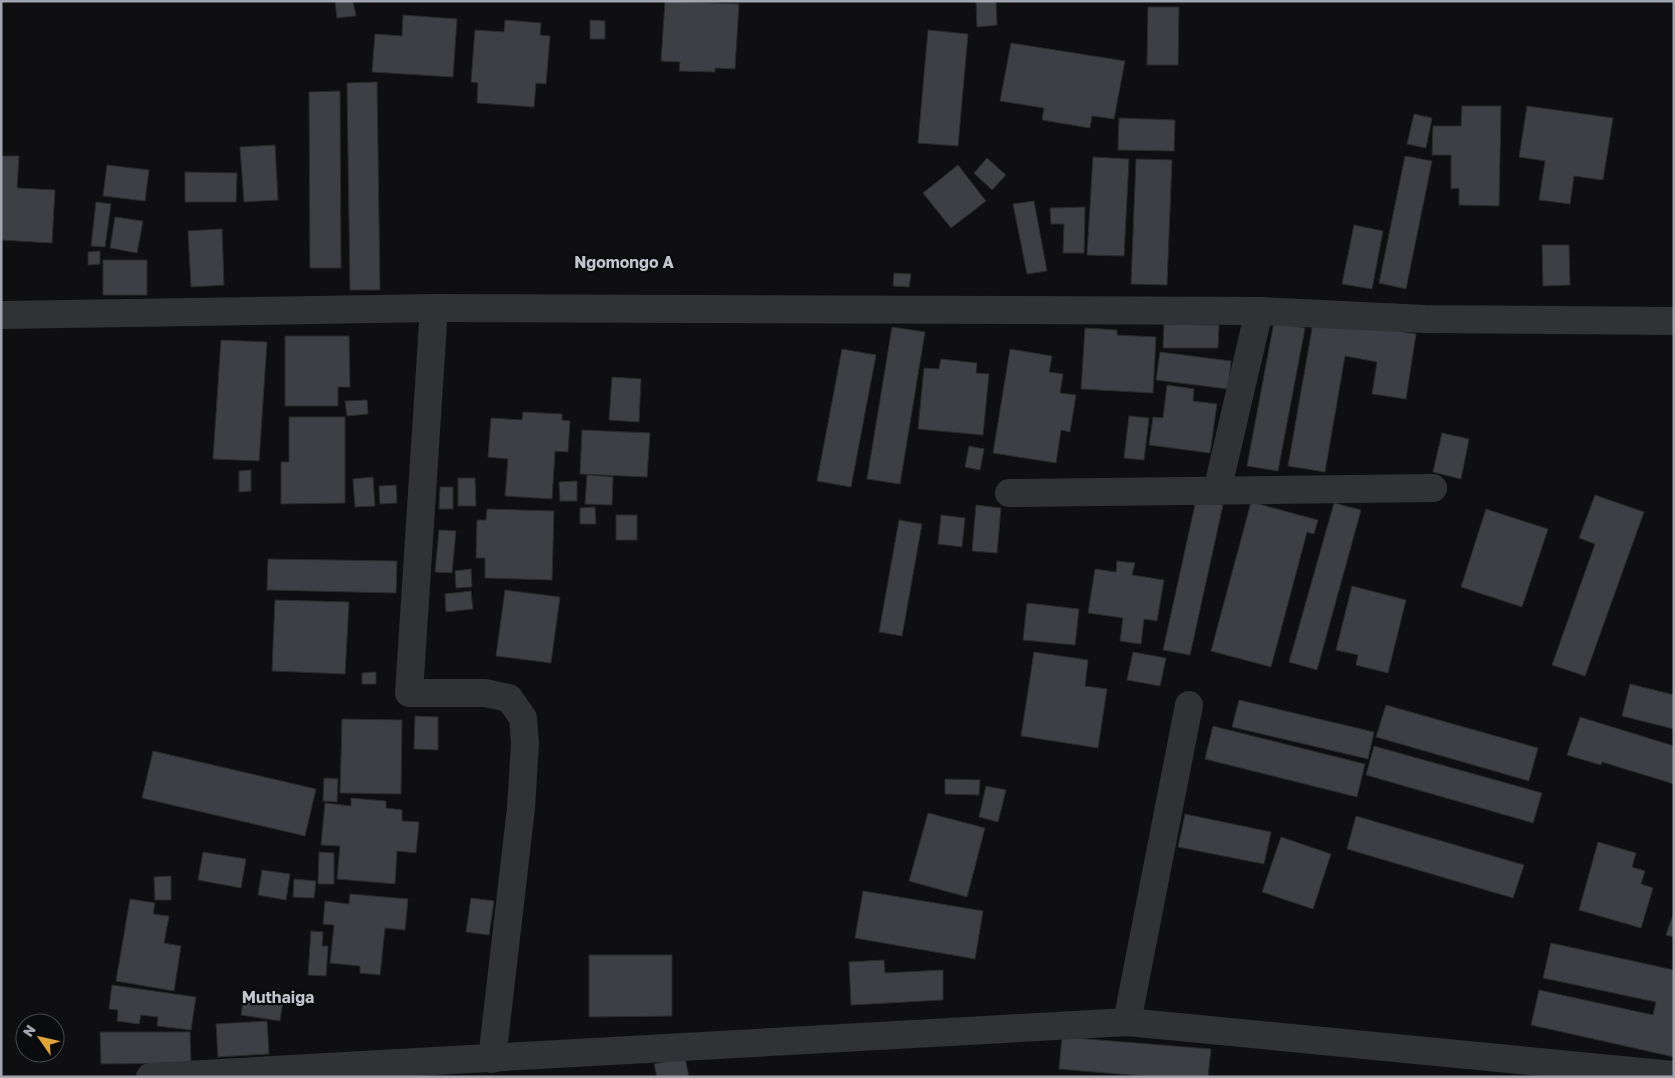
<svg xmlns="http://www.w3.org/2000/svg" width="1675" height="1078" font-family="'Golos Text',sans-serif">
<rect width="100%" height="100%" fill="#0f0f11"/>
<g fill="#3e3f44" stroke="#2a2a2c">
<path d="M 335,1 L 353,1 L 356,16 L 337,18 Z"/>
<path d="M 665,1 L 739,4 L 735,69 L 715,68 L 715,72 L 679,71 L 680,62 L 661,61 Z"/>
<path d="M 976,1 L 996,1 L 997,25 L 977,27 Z"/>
<path d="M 1148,7 L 1179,7 L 1178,65 L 1147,65 Z"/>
<path d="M 403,15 L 457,19 L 453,77 L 372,72 L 375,34 L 402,36 Z"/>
<path d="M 505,20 L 541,23 L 540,35 L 550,36 L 546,84 L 536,83 L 534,107 L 477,103 L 478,83 L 471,82 L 475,30 L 504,32 Z"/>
<path d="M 590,20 L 605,21 L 605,39 L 590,39 Z"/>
<path d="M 928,30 L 968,34 L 958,146 L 918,143 Z"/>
<path d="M 1011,43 L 1125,61 L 1114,119 L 1092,116 L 1090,128 L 1042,120 L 1044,108 L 1000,101 Z"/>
<path d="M 377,82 L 380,290 L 350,290 L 347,83 Z"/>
<path d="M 340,91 L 341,268 L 310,268 L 309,92 Z"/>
<path d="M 1462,106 L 1501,106 L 1499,206 L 1459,205 L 1459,188 L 1451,189 L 1451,155 L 1432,155 L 1433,126 L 1461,126 Z"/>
<path d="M 1527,106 L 1613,118 L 1603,180 L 1574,176 L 1570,204 L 1539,200 L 1545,161 L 1519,157 Z"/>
<path d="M 1414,114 L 1432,118 L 1426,148 L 1407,144 Z"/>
<path d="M 1119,118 L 1175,120 L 1174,151 L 1118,150 Z"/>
<path d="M 275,145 L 278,200 L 244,202 L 240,147 Z"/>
<path d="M 1,156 L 19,156 L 17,188 L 55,190 L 52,243 L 1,240 Z"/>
<path d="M 1405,156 L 1432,161 L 1406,289 L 1379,283 Z"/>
<path d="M 1093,157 L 1129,159 L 1124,256 L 1087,255 Z"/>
<path d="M 987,158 L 1006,175 L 992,190 L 974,173 Z"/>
<path d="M 1136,159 L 1172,160 L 1167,285 L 1131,284 Z"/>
<path d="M 107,165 L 149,170 L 145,201 L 103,196 Z"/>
<path d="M 958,165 L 986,201 L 951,228 L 923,193 Z"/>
<path d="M 185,172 L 237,173 L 236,202 L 185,202 Z"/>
<path d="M 1034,201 L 1047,271 L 1027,274 L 1013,204 Z"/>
<path d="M 96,202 L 111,204 L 105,247 L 91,246 Z"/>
<path d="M 1085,207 L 1084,253 L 1063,253 L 1064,224 L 1051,224 L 1050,208 Z"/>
<path d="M 115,217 L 143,221 L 137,253 L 110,248 Z"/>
<path d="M 1354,225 L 1383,231 L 1372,289 L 1342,284 Z"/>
<path d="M 222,229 L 224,285 L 191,287 L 188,231 Z"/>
<path d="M 1542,245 L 1569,245 L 1570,285 L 1543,286 Z"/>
<path d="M 100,251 L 100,264 L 88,265 L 88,252 Z"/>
<rect x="103" y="260" width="44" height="35"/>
<path d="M 894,273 L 911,274 L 909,287 L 893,286 Z"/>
<path d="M 1314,317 L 1416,334 L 1406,399 L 1372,394 L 1377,362 L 1345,356 L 1325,472 L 1288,466 Z"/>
<path d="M 1274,322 L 1305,328 L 1278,471 L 1247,466 Z"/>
<path d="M 1164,324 L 1219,325 L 1218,348 L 1163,348 Z"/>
<path d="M 892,327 L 925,332 L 900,484 L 867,479 Z"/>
<path d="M 1085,328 L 1117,330 L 1117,335 L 1156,337 L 1153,393 L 1081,389 Z"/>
<path d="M 285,336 L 349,336 L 350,387 L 338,387 L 338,406 L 285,406 Z"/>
<path d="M 221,340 L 267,342 L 259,461 L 213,459 Z"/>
<path d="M 842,349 L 876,355 L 851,487 L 817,481 Z"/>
<path d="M 1010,349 L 1052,356 L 1049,372 L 1063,374 L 1060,393 L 1076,395 L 1070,432 L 1061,430 L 1056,463 L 993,453 Z"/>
<path d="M 1160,352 L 1231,361 L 1228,389 L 1156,380 Z"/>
<path d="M 941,359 L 977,363 L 976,373 L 989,374 L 983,435 L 918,429 L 924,368 L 939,369 Z"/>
<path d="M 612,377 L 641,379 L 639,422 L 609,420 Z"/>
<path d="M 1167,385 L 1194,389 L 1193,401 L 1217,404 L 1210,453 L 1149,445 L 1153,417 L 1163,418 Z"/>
<path d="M 367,400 L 368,414 L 347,416 L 345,401 Z"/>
<path d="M 523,412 L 562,414 L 562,420 L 570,421 L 568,452 L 555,451 L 552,499 L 505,496 L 508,459 L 488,457 L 491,418 L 522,420 Z"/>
<path d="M 1129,416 L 1149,418 L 1144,460 L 1124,458 Z"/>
<path d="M 289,417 L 345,417 L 345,503 L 281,504 L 281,462 L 289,462 Z"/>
<path d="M 582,430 L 650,433 L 647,477 L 580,474 Z"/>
<path d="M 1442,433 L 1469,439 L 1461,479 L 1433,472 Z"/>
<path d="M 969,446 L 984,449 L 980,470 L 965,467 Z"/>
<path d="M 251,470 L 251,491 L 239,492 L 239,471 Z"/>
<path d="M 587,475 L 613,477 L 612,505 L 585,504 Z"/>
<path d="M 373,477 L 375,506 L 355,507 L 353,479 Z"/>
<path d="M 458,478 L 475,478 L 476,506 L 458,506 Z"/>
<path d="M 577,481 L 577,501 L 560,501 L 559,482 Z"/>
<path d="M 396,485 L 397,503 L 380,504 L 379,486 Z"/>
<path d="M 440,487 L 453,487 L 453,509 L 439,509 Z"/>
<path d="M 1595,495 L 1644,512 L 1585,676 L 1552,665 L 1595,544 L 1579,538 Z"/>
<path d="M 1196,500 L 1223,505 L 1190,655 L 1163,650 Z"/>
<path d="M 1251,502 L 1318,520 L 1314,534 L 1307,532 L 1271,667 L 1211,651 Z"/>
<path d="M 1334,503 L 1361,510 L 1317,670 L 1289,662 Z"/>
<path d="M 976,505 L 1001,508 L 997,553 L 972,551 Z"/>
<path d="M 595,507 L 596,524 L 580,524 L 580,508 Z"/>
<path d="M 487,509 L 554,511 L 552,580 L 485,578 L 485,558 L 476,558 L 477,520 L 486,520 Z"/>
<path d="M 1486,509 L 1548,529 L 1522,607 L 1461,587 Z"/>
<rect x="616" y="515" width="21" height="25"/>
<path d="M 941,515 L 965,518 L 962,547 L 938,544 Z"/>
<path d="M 899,520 L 922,524 L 902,636 L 879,632 Z"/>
<path d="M 439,530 L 456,531 L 452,573 L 435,572 Z"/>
<path d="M 268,559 L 397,561 L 396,593 L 267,590 Z"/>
<path d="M 1117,561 L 1135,563 L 1132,575 L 1164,580 L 1157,621 L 1144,619 L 1141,644 L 1120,641 L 1123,618 L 1088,613 L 1095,569 L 1116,572 Z"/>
<path d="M 471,569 L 472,587 L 456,588 L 455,571 Z"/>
<path d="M 1352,586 L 1406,600 L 1388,673 L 1356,665 L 1358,655 L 1336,650 Z"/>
<path d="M 505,590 L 560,597 L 551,663 L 496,656 Z"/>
<path d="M 471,591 L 473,609 L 446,612 L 445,594 Z"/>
<path d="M 275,600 L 349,602 L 345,674 L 272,671 Z"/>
<path d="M 1027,603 L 1079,609 L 1075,645 L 1023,640 Z"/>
<path d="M 1034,652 L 1088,660 L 1085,686 L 1107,689 L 1098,748 L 1021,736 Z"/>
<path d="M 1133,652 L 1166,658 L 1160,686 L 1127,680 Z"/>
<path d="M 376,672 L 376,684 L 362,684 L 362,673 Z"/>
<path d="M 1630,684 L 1674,695 L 1674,729 L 1622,716 Z"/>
<path d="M 1239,700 L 1374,732 L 1368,759 L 1232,727 Z"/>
<path d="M 1386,705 L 1538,748 L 1529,781 L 1376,737 Z"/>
<path d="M 415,716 L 438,717 L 438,750 L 414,749 Z"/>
<path d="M 1580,717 L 1674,746 L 1674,784 L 1602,762 L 1601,765 L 1567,755 Z"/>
<path d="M 342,719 L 402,720 L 401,794 L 340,793 Z"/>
<path d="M 1213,726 L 1365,764 L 1357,797 L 1205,759 Z"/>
<path d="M 1374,746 L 1542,793 L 1533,823 L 1366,775 Z"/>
<path d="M 153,751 L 316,789 L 305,836 L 142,798 Z"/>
<path d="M 324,778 L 338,779 L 337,802 L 323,801 Z"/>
<path d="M 945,779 L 980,780 L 979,795 L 945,794 Z"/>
<path d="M 986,786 L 1006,790 L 998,822 L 979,817 Z"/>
<path d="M 351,798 L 386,801 L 386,808 L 402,810 L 402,821 L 419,822 L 416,853 L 397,851 L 395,884 L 337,879 L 340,846 L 321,845 L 325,803 L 351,806 Z"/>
<path d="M 928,813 L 985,828 L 967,897 L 909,881 Z"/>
<path d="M 1185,814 L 1271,832 L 1264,864 L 1178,847 Z"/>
<path d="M 1356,816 L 1524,865 L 1513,898 L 1347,849 Z"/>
<path d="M 1281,837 L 1331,854 L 1313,909 L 1262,892 Z"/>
<path d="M 1598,842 L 1636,853 L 1632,867 L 1645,871 L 1641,884 L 1653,888 L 1641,928 L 1579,910 Z"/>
<path d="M 203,852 L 246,859 L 241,888 L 198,880 Z"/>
<path d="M 319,852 L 334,853 L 334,884 L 318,884 Z"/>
<path d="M 262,870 L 290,874 L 286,900 L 258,895 Z"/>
<path d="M 171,876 L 171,900 L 155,900 L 154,877 Z"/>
<path d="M 294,879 L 316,881 L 314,898 L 293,897 Z"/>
<path d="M 863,891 L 983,911 L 975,959 L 855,938 Z"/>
<path d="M 350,894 L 408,899 L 405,930 L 385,928 L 380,975 L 360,973 L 360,966 L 330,963 L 334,925 L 323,924 L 325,901 L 349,904 Z"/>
<path d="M 471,898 L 494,901 L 489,935 L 466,932 Z"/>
<path d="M 130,899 L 155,903 L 153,914 L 169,916 L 164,943 L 181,946 L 174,991 L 116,981 Z"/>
<path d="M 1674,912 L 1674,937 L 1666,935 Z"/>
<path d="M 311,931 L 323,932 L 322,946 L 328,946 L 326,976 L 308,975 Z"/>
<path d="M 1551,943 L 1674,970 L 1674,1057 L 1531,1025 L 1539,990 L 1653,1015 L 1656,1002 L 1543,978 Z"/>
<path d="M 589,955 L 672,955 L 672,1016 L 589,1017 Z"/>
<path d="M 884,960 L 885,973 L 943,970 L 943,1000 L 851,1005 L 849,962 Z"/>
<path d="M 112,985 L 196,997 L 191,1030 L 157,1026 L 158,1017 L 141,1015 L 139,1024 L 117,1021 L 118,1010 L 109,1009 Z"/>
<path d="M 244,995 L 283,1001 L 280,1021 L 241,1015 Z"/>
<path d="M 267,1021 L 269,1054 L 218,1057 L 216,1024 Z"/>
<path d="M 100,1032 L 190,1032 L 191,1063 L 101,1064 Z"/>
<path d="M 1062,1037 L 1211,1049 L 1208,1077 L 1154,1077 L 1059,1069 Z"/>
<path d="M 685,1058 L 689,1077 L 657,1077 L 654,1064 Z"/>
</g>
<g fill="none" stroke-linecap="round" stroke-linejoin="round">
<g stroke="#313235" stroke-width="28">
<path d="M 434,308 L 409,693 L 485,693 L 509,698 L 523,718 L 525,743 L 521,808 L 492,1059"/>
<path d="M 1,315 L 434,308 L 1259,311 L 1425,319 L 1674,321"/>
<path d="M 1217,491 L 1259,311"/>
<path d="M 1009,493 L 1433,488"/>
<path d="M 1127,1022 L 1189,705"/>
<path d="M 150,1077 L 1127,1022 L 1674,1075"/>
</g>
</g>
<g text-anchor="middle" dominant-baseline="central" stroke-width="4.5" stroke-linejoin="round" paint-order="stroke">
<g font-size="16" font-weight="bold" fill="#c2c5cd" stroke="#0a0b0c">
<text x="624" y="262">Ngomongo A</text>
<text x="278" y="997">Muthaiga</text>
</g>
</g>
<rect width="1675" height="1078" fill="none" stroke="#a2a6b0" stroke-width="5"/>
<g transform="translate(40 1038) rotate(304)"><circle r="24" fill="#0a0b0c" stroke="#47494e"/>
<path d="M0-4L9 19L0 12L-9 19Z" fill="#e1a537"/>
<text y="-8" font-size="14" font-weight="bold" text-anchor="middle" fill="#a2a6b0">N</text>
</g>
</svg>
